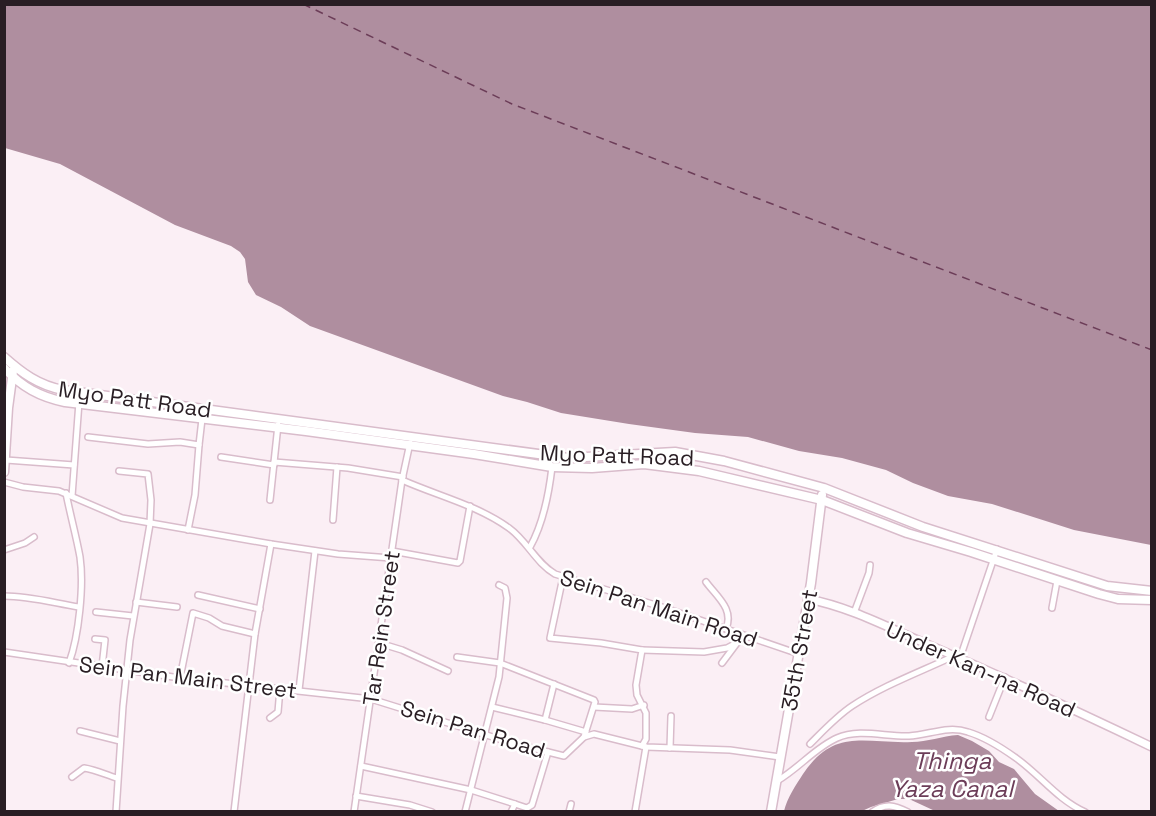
<svg xmlns="http://www.w3.org/2000/svg" width="1156" height="816" font-family="'Space Grotesk',sans-serif">
<rect width="100%" height="100%" fill="#fbeff5"/>
<g fill="#af8e9f">
<path d="M 5,4 L 1151,5 L 1151,545 L 1074,530 L 992,504 L 948,496 L 913,483 L 886,470 L 842,458 L 799,451 L 748,437 L 695,433 L 629,424 L 561,413 L 527,402 L 503,396 L 310,326 L 281,307 L 256,295 L 248,282 L 245,259 L 240,252 L 231,246 L 175,225 L 60,164 L 5,148 Z"/>
<path d="M 958,735 L 972,741 L 989,751 L 999,762 L 1014,769 L 1035,794 L 1059,811 L 935,811 L 909,799 L 898,799 L 871,807 L 862,811 L 784,811 C 787,798 796,785 803,774 C 835,727 864,744 912,742 C 927,742 942,736 958,735 Z"/>
</g>
<g fill="none" stroke-linecap="round" stroke-linejoin="round">
<path stroke="#6c3d58" stroke-width="1.5" stroke-dasharray="8 6" stroke-linecap="butt" d="M 303,4 L 512,104 L 1152,350"/>
<g stroke="#d9bccb" stroke-width="8">
<g id="minor">
<path d="M 88,437 L 148,444 L 180,442 L 199,445 L 202,419"/>
<path d="M 221,457 L 274,465"/>
<path d="M 6,460 L 74,465"/>
<path d="M 274,462 L 348,468 L 403,477"/>
<path d="M 402,480 C 438,496 477,505 509,528 C 527,541 536,563 555,574 L 665,608 L 799,654"/>
<path d="M 4,482 L 23,487 L 59,491 L 122,518 L 271,544 L 338,554 L 391,558"/>
<path d="M 66,493 C 70,514 76,535 80,557 C 84,585 79,636 69,663"/>
<path d="M 72,496 L 79,402"/>
<path d="M 270,500 L 278,425"/>
<path d="M 333,520 L 337,467"/>
<path d="M 188,530 L 195,495 L 199,445"/>
<path d="M 530,547 C 543,524 549,493 552,467"/>
<path d="M 4,550 L 25,543 L 34,537"/>
<path d="M 392,551 L 458,563 L 460,561 L 470,506"/>
<path d="M 563,577 L 550,638 L 601,643 L 642,650 L 636,685 L 637,695 L 646,713 L 646,739 L 642,746"/>
<path d="M 706,582 C 718,598 734,609 726,629"/>
<path d="M 198,595 L 260,609"/>
<path d="M 4,596 C 30,596 54,603 79,607"/>
<path d="M 136,602 L 177,607"/>
<path d="M 1052,608 L 1057,581"/>
<path d="M 96,612 L 133,616"/>
<path d="M 854,613 L 869,573 L 870,565"/>
<path d="M 95,639 L 105,640 L 102,667"/>
<path d="M 379,643 L 402,650 L 448,671"/>
<path d="M 642,650 L 704,652 L 727,648 L 748,637"/>
<path d="M 4,652 L 180,678 L 371,699 L 512,743 L 564,756 L 584,737 L 594,734 L 646,747 L 730,750 L 780,757"/>
<path d="M 457,657 L 500,663 L 594,700 L 595,702 L 584,737"/>
<path d="M 960,658 L 997,549"/>
<path d="M 722,663 L 737,643"/>
<path d="M 180,678 L 193,613 L 209,618 L 222,626 L 255,634"/>
<path d="M 299,690 L 315,551"/>
<path d="M 492,707 L 545,720 L 554,684"/>
<path d="M 594,707 L 632,709 L 644,705"/>
<path d="M 989,717 L 1005,677"/>
<path d="M 270,718 L 278,712 L 280,688"/>
<path d="M 545,720 L 586,732"/>
<path d="M 80,731 L 120,741"/>
<path d="M 810,744 C 823,731 837,716 852,706 C 884,685 920,672 954,656"/>
<path d="M 670,748 L 671,716"/>
<path d="M 361,766 L 471,790 L 515,804"/>
<path d="M 72,777 L 84,768 C 97,770 106,775 117,778"/>
<path d="M 777,781 C 798,769 816,747 837,738 C 859,728 886,737 909,736 C 929,735 948,725 968,732 C 985,737 1002,748 1016,758 C 1040,775 1058,800 1085,812"/>
<path d="M 356,796 L 410,805 L 432,812"/>
<path d="M 116,812 L 123,706 L 130,640 L 150,524 L 151,500 L 148,474 L 119,471"/>
<path d="M 234,812 L 255,634 L 271,544"/>
<path d="M 354,812 L 402,480 L 410,443"/>
<path d="M 465,812 L 499,677 L 507,598 L 505,588 L 499,585"/>
<path d="M 511,812 L 515,804 L 527,808 L 532,805 L 548,752"/>
<path d="M 569,812 L 571,804"/>
<path d="M 635,812 L 646,747"/>
<path d="M 872,812 C 885,803 894,805 908,812"/>
</g>
</g>
<g stroke="#d9bccb" stroke-width="10">
<path id="tertiary" d="M 808,599 C 850,607 889,628 927,644 C 1003,677 1077,711 1152,747"/>
</g>
<g stroke="#d9bccb" stroke-width="11">
<g id="secondary">
<path d="M 4,357 C 22,373 38,385 63,390 L 568,458 L 675,452 L 724,461 L 824,488 L 923,527 L 1107,586 L 1152,591"/>
<path d="M 4,368 C 22,387 40,397 65,402 L 306,431 L 474,454 L 552,467 L 592,468 L 644,464 L 699,471 L 822,500 L 907,533 L 971,552 L 1099,594 L 1118,599 L 1152,600"/>
<path d="M 4,472 L 8,408 L 13,371"/>
<path d="M 771,812 L 811,583 L 822,495"/>
</g>
</g>
<use href="#minor" stroke="#fff" stroke-width="5"/>
<use href="#tertiary" stroke="#fff" stroke-width="7"/>
<use href="#secondary" stroke="#fff" stroke-width="8"/>
</g>
<g text-anchor="middle" dominant-baseline="central" stroke-width="5" stroke-linejoin="round" paint-order="stroke">
<g font-size="22" fill="#291e24" stroke="#fff">
<text transform="translate(135 399) rotate(8)">Myo Patt Road</text>
<text transform="translate(617 455) rotate(2)">Myo Patt Road</text>
<text transform="translate(659 608) rotate(18)">Sein Pan Main Road</text>
<text transform="translate(381 628) rotate(-82)">Tar Rein Street</text>
<text transform="translate(799 650) rotate(-80)">35th Street</text>
<text transform="translate(981 669) rotate(24)">Under Kan-na Road</text>
<text transform="translate(188 677) rotate(7)">Sein Pan Main Street</text>
<text transform="translate(473 729) rotate(17)">Sein Pan Road</text>
</g>
<g font-size="24" font-style="italic" fill="#6c3d58" stroke="#fff">
<text x="952" y="760">Thinga<tspan x="952" dy="28">Yaza Canal</tspan></text>
</g>
</g>
<rect width="1156" height="816" fill="none" stroke="#291e24" stroke-width="12"/>
</svg>
